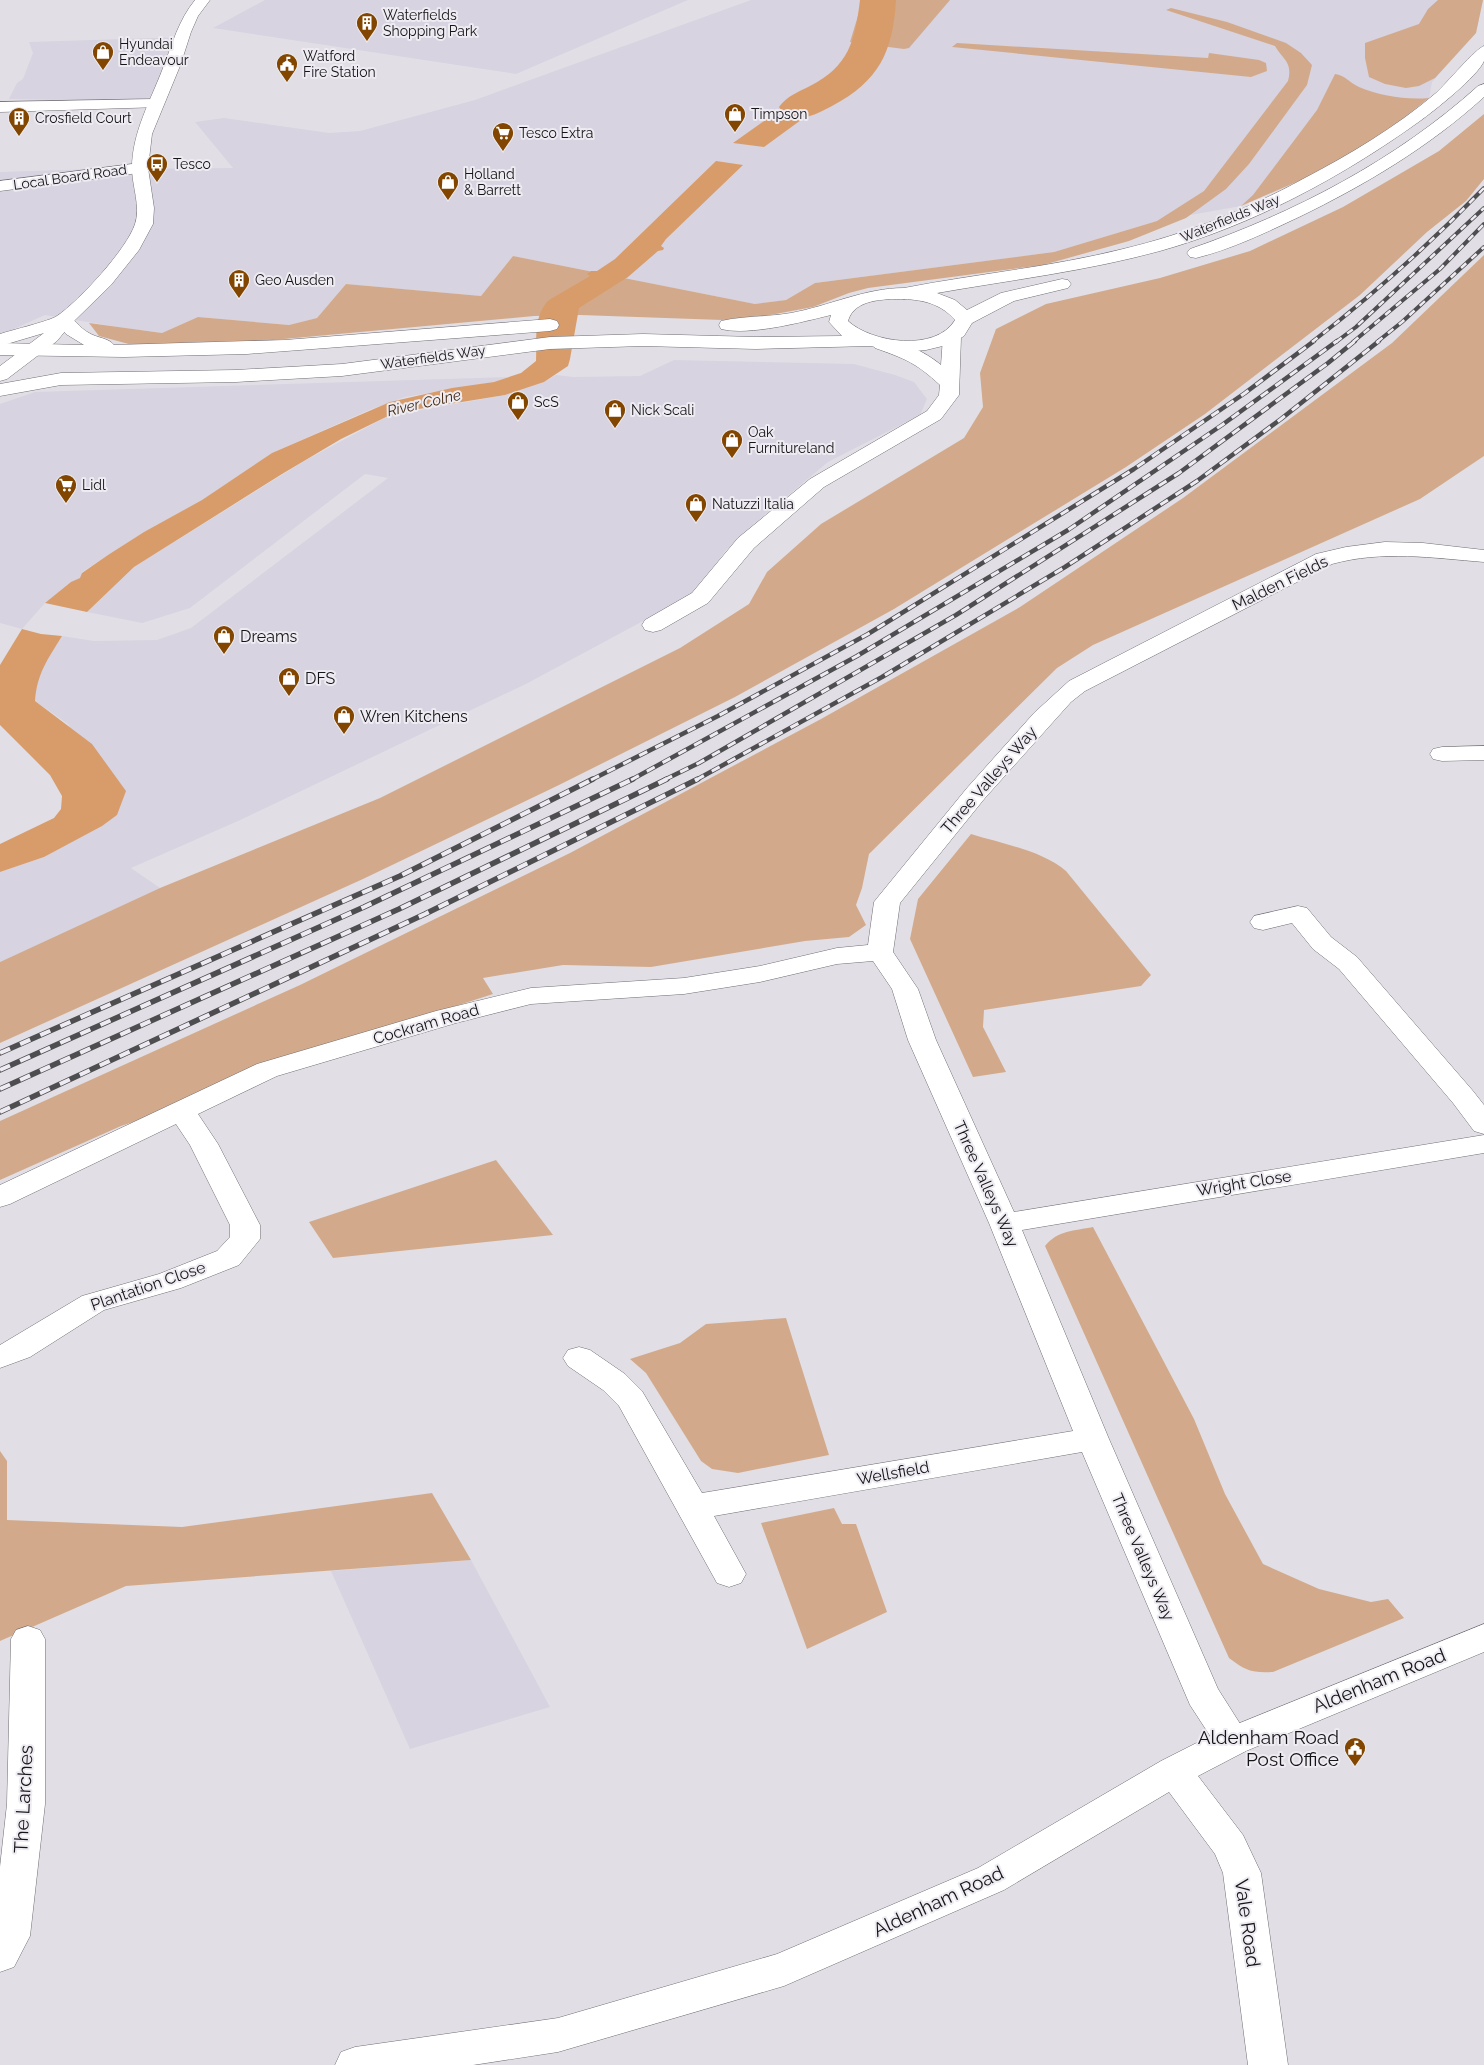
<svg xmlns="http://www.w3.org/2000/svg" width="1484" height="2065" font-family="Raleway,sans-serif">
<rect width="100%" height="100%" fill="#e1dfe5"/>
<g fill="#d7d3e0">
<path d="M 265,0 L 688,0 L 516,74 L 213,28 Z"/>
<path d="M 751,0 L 1483,0 L 1476,33 L 1432,82 L 1429,98 L 1241,206 L 1157,221 L 1054,252 L 815,283 L 786,300 L 755,304 L 513,256 L 481,296 L 346,284 L 317,318 L 289,325 L 198,317 L 162,333 L 118,327 L 45,315 L 7,332 L 0,333 L 0,172 L 96,169 L 233,168 L 195,122 L 224,118 L 329,133 L 360,131 L 475,100 Z"/>
<path d="M 188,37 L 159,96 L 126,101 L 9,99 L 17,83 L 23,79 L 33,53 L 29,42 Z"/>
<path d="M 674,360 L 854,364 L 895,375 L 914,382 L 927,399 L 920,415 L 828,462 L 755,523 L 725,551 L 697,592 L 526,684 L 238,821 L 131,868 L 160,888 L 0,962 L 0,872 L 44,857 L 117,815 L 68,724 L 35,701 L 36,685 L 42,668 L 62,636 L 94,641 L 157,640 L 191,628 L 388,478 L 365,474 L 190,608 L 142,623 L 87,612 L 134,567 L 306,460 L 388,416 L 505,395 L 544,382 L 556,375 L 573,377 L 640,376 Z"/>
<path d="M 509,377 L 494,382 L 405,397 L 369,410 L 272,453 L 202,500 L 144,532 L 82,572 L 81,578 L 71,583 L 45,603 L 22,629 L 0,623 L 0,404 L 35,392 Z"/>
<path d="M 471,1560 L 550,1707 L 410,1749 L 331,1571 Z"/>
</g>
<g fill="#d2aa8b">
<path d="M 865,0 L 950,0 L 909,48 L 904,49 L 850,42 L 861,6 Z"/>
<path d="M 1438,0 L 1483,0 L 1476,33 L 1435,78 L 1419,86 L 1406,88 L 1385,84 L 1369,77 L 1365,58 L 1365,43 L 1419,24 L 1428,9 Z"/>
<path d="M 1171,8 L 1227,22 L 1286,43 L 1301,53 L 1312,65 L 1307,85 L 1249,164 L 1226,189 L 1186,218 L 1129,241 L 1043,265 L 868,288 L 849,293 L 813,307 L 749,319 L 722,320 L 580,315 L 534,316 L 250,342 L 136,346 L 99,336 L 89,323 L 162,333 L 198,317 L 289,325 L 317,318 L 346,284 L 481,296 L 513,256 L 755,304 L 786,300 L 815,283 L 1054,252 L 1157,221 L 1204,191 L 1288,81 C 1293,62 1283,60 1275,46 L 1166,10 Z"/>
<path d="M 957,43 L 1208,58 L 1209,53 L 1259,60 L 1266,63 L 1267,71 L 1251,77 L 952,47 Z"/>
<path d="M 1335,74 C 1345,75 1350,83 1359,87 C 1381,96 1405,100 1429,98 L 1390,129 L 1322,171 L 1241,206 L 1253,195 L 1317,110 Z"/>
<path d="M 1484,114 L 1484,179 L 1466,201 L 1427,232 L 1360,295 L 1205,414 L 1126,467 L 894,609 L 735,697 L 559,785 L 363,879 L 0,1043 L 0,962 L 160,888 L 380,798 L 680,648 L 749,604 L 767,572 L 821,524 L 964,438 L 983,407 L 980,373 L 996,329 L 1046,304 L 1160,278 L 1250,251 L 1343,207 L 1439,151 Z"/>
<path d="M 1484,255 L 1484,456 L 1420,499 L 1093,645 L 1057,668 L 869,854 L 862,888 L 856,905 L 866,925 L 849,937 L 805,941 L 651,967 L 563,965 L 483,978 L 493,994 L 369,1034 L 188,1104 L 121,1126 L 0,1180 L 0,1121 L 300,985 L 570,853 L 821,719 L 1020,607 L 1183,498 L 1392,343 Z"/>
<path d="M 971,834 C 1003,844 1041,850 1066,871 L 1151,975 L 1141,986 L 984,1010 L 983,1027 L 1006,1072 L 973,1077 L 910,939 L 918,899 Z"/>
<path d="M 496,1160 L 553,1235 L 333,1258 L 309,1222 Z"/>
<path d="M 1093,1227 L 1194,1419 L 1225,1494 L 1263,1564 L 1319,1589 L 1371,1602 L 1388,1599 L 1404,1618 L 1273,1672 C 1252,1673 1246,1671 1229,1658 L 1045,1246 C 1058,1230 1074,1231 1093,1227 Z"/>
<path d="M 786,1318 L 829,1455 L 738,1473 L 712,1469 L 701,1461 L 646,1373 L 630,1359 L 680,1343 L 706,1324 Z"/>
<path d="M 0,1451 L 7,1461 L 7,1520 L 182,1527 L 432,1493 L 471,1560 L 126,1586 L 0,1641 Z"/>
<path d="M 834,1508 L 842,1524 L 856,1524 L 887,1612 L 807,1649 L 761,1523 Z"/>
</g>
<g fill="#d89c6a">
<path d="M 867,0 L 892,2 L 883,46 L 866,76 L 864,83 L 847,92 L 823,101 L 814,108 L 787,104 C 798,97 810,93 821,86 C 855,65 861,37 867,0 Z"/>
<path d="M 771,116 L 801,120 L 764,147 L 733,143 Z"/>
<path d="M 716,161 L 743,165 L 666,239 L 661,246 L 664,248 L 663,250 L 658,251 L 628,277 L 579,308 L 570,359 L 568,366 L 544,382 L 505,395 L 400,412 L 388,416 L 341,439 L 282,474 L 134,567 L 87,612 L 45,603 L 71,582 L 80,578 L 82,573 L 108,555 L 144,532 L 202,500 L 272,453 L 390,402 L 452,388 L 494,382 L 521,373 L 536,361 C 537,341 533,315 549,300 L 590,276 L 587,274 L 591,271 L 597,271 L 615,259 Z"/>
<path d="M 22,629 L 41,634 L 62,636 C 48,659 37,673 35,701 L 92,744 L 126,791 L 117,815 L 102,826 L 44,857 L 0,872 L 0,844 L 54,818 L 61,809 L 62,796 L 50,775 L 0,725 L 0,665 Z"/>
</g>
<g fill="none" stroke-linecap="round" stroke-linejoin="round">
<path fill="#d89c6a" fill-rule="evenodd" d="M 860,0 L 896,0 C 893,52 879,81 832,106 C 814,115 805,121 785,116 L 779,107 C 787,96 798,92 810,86 C 849,66 855,41 860,0 Z"/>
<g stroke="#706e73" stroke-width="1">
<g id="street">
<path d="M 155,99 L 161,101 L 163,104 L 161,107 L 0,112 L 0,102 Z"/>
<path d="M 140,163 L 146,164 L 148,168 L 146,172 L 0,191 L 0,181 Z"/>
<path d="M 952,331 L 959,333 L 961,337 L 959,395 L 941,419 L 824,487 L 754,548 L 708,603 L 661,630 L 653,632 L 645,630 L 642,625 L 645,620 L 692,593 L 738,538 L 810,479 L 927,411 L 939,395 L 940,385 C 916,363 906,359 875,348 L 872,344 L 875,340 C 894,335 927,353 941,365 L 943,337 L 945,333 Z"/>
<path d="M 1385,542 L 1423,543 L 1484,550 L 1484,562 C 1432,558 1383,550 1332,564 L 1085,691 L 1071,702 L 985,798 L 900,903 L 893,952 L 918,989 L 936,1040 L 1014,1212 L 1484,1135 L 1484,1153 L 1022,1230 L 1109,1439 L 1218,1689 L 1251,1741 L 1246,1751 L 1233,1755 L 1220,1751 L 1190,1705 L 1082,1452 L 714,1516 L 746,1574 L 741,1583 L 729,1587 L 717,1583 L 619,1406 L 603,1390 L 568,1366 L 563,1358 L 568,1350 L 579,1347 L 590,1350 L 625,1374 L 642,1391 L 702,1493 L 1073,1431 L 989,1223 L 908,1040 L 892,989 L 873,961 L 837,964 L 760,982 L 684,994 L 531,1004 L 456,1023 L 277,1076 L 198,1114 L 218,1144 L 260,1225 L 260,1239 L 239,1265 L 181,1288 L 104,1310 L 30,1357 L 0,1368 L 0,1345 L 82,1296 L 159,1274 L 217,1251 L 230,1237 L 230,1225 L 190,1145 L 176,1124 L 10,1204 L 0,1207 L 0,1185 L 257,1064 L 436,1011 L 531,988 L 684,978 L 760,966 L 837,948 L 868,945 L 874,902 L 878,897 L 967,788 L 1034,713 L 1069,681 L 1316,554 L 1346,547 Z"/>
<path d="M 1484,746 L 1484,760 L 1442,761 L 1433,759 L 1430,754 L 1433,749 L 1442,747 Z"/>
<path d="M 1298,906 L 1307,908 L 1331,937 L 1357,957 L 1473,1091 L 1484,1105 L 1484,1134 L 1474,1131 L 1453,1103 L 1339,969 L 1313,949 L 1292,923 L 1263,930 L 1254,928 L 1250,922 L 1254,916 Z"/>
<path d="M 28,1626 L 40,1630 L 45,1639 L 45,1804 L 30,1936 L 14,1967 L 0,1972 L 0,1867 L 7,1804 L 11,1639 L 16,1630 Z"/>
</g>
</g>
<g stroke="#706e73" stroke-width="1">
<g id="secondary">
<path d="M 195,0 L 210,0 L 198,16 L 191,32 L 180,66 L 152,134 L 148,168 L 154,208 L 153,224 L 139,250 L 111,285 L 71,324 L 57,341 L 7,379 L 0,381 L 0,366 L 44,333 L 0,346 L 0,334 C 12,330 50,321 57,316 C 79,301 127,249 135,224 C 141,207 132,186 132,168 C 132,132 151,100 163,68 C 173,43 178,21 195,0 Z"/>
<path d="M 1484,1624 L 1484,1652 L 1246,1751 L 1198,1776 L 1243,1835 L 1261,1873 L 1288,2065 L 1248,2065 L 1223,1873 L 1215,1854 L 1169,1792 L 1004,1890 L 784,1986 L 558,2052 L 473,2065 L 335,2065 L 341,2052 L 355,2047 L 558,2018 L 777,1954 L 978,1868 L 1161,1761 L 1220,1731 Z"/>
</g>
</g>
<g stroke="#706e73" stroke-width="1">
<g id="primary">
<path d="M 1484,46 C 1484,51 1484,58 1484,61 C 1478,76 1434,111 1420,121 C 1342,177 1253,225 1160,251 C 1087,271 1011,280 937,293 L 955,300 L 967,310 L 1001,293 L 1062,279 L 1068,280 L 1071,284 L 1068,288 L 1014,301 L 972,323 L 964,336 L 951,344 L 926,350 L 905,352 L 870,346 L 756,349 L 643,346 L 550,349 L 342,376 L 236,382 L 61,385 L 0,396 L 0,384 L 61,373 L 236,370 L 342,364 L 550,337 L 643,334 L 756,337 L 842,336 L 829,322 L 831,315 C 802,322 750,336 721,329 L 719,325 L 721,321 C 743,316 768,317 791,313 C 829,306 865,288 904,288 C 976,274 1051,267 1123,249 C 1186,234 1246,210 1303,179 C 1349,155 1396,127 1436,93 C 1446,84 1476,48 1484,46 ZM 904,299 C 924,300 941,304 955,320 C 936,352 872,343 848,321 C 854,299 884,299 904,299 Z"/>
<path d="M 1484,84 L 1484,97 C 1429,147 1365,185 1299,217 C 1265,233 1232,249 1196,258 L 1190,257 L 1187,253 L 1190,249 C 1294,213 1396,160 1478,86 Z"/>
<path d="M 64,314 C 74,317 79,328 89,333 C 97,338 109,338 114,345 L 285,340 L 550,319 L 557,321 L 559,325 L 557,329 L 550,331 L 247,354 L 124,357 L 0,355 L 0,343 L 84,345 L 66,334 L 55,320 L 57,316 Z"/>
</g>
</g>
<use href="#street" fill="#fff" fill-rule="evenodd"/>
<use href="#secondary" fill="#fff" fill-rule="evenodd"/>
<use href="#primary" fill="#fff" fill-rule="evenodd"/>
<g stroke="#4e4d50" stroke-width="4">
<g id="rail-far2">
<path d="M 1312,342 C 1373,295 1431,243 1484,188"/>
<path d="M 1336,342 L 1356,327 L 1484,208"/>
<path d="M 1353,342 L 1440,269 L 1484,224"/>
<path d="M 1377,342 L 1402,322 L 1484,247"/>
</g>
</g>
<g stroke="#4e4d50" stroke-width="4.5">
<g id="rail-far1">
<path d="M 591,780 L 718,716 L 868,634 L 1134,469 L 1245,393 L 1314,341"/>
<path d="M 631,780 L 857,656 L 1068,530 L 1222,425 L 1337,341"/>
<path d="M 664,780 L 699,763 L 956,615 L 1179,473 L 1328,363 L 1355,341"/>
<path d="M 696,780 L 882,677 L 1065,567 L 1197,481 L 1281,419 L 1379,341"/>
</g>
</g>
<g stroke="#4e4d50" stroke-width="5.5">
<g id="rail">
<path d="M 0,1053 L 400,876 L 593,779"/>
<path d="M 0,1070 L 364,907 L 633,779"/>
<path d="M 0,1089 L 399,909 L 667,779"/>
<path d="M 0,1112 L 425,914 L 698,779"/>
</g>
</g>
<use href="#rail-far2" stroke="#eeecf2" stroke-width="2.5" stroke-dasharray="7" stroke-linecap="butt"/>
<use href="#rail-far1" stroke="#eeecf2" stroke-width="3" stroke-dasharray="9" stroke-linecap="butt"/>
<use href="#rail" stroke="#eeecf2" stroke-width="4" stroke-dasharray="11" stroke-linecap="butt"/>
</g>
<defs>
<g id="building-pin" transform="scale(1.125)"><path d="M0 17L-7.5 6A9.5 9.5 0 1 1 7.5 6Z" fill="#824600" stroke="#eeecf2"/><path d="M-4-6H4V6H1V3H-1V6H-4ZM-2.5-4.3h1.7v1.8h-1.7ZM.8-4.3h1.7v1.8H.8ZM-2.5-1h1.7V.8h-1.7ZM.8-1h1.7V.8H.8Z" fill="#fff"/></g>
<g id="shop-pin" transform="scale(1.125)"><path d="M0 17L-7.5 6A9.5 9.5 0 1 1 7.5 6Z" fill="#824600" stroke="#eeecf2"/><path d="M-5-2.5h2.3a2.7 3.5 0 0 1 5.4 0H5L5.5 6h-11ZM-1.5-2.5h3a1.5 2.3 0 0 0-3 0Z" fill="#fff"/></g>
<g id="civic-pin" transform="scale(1.125)"><path d="M0 17L-7.5 6A9.5 9.5 0 1 1 7.5 6Z" fill="#824600" stroke="#eeecf2"/><path d="M-.6-6.5H3V-4.5H.6V-3L4-1V1h2V6H-6V1h2V-1L-.6-3ZM-1.2 2.5V6h2.4V2.5Z" fill="#fff"/></g>
<g id="supermarket-pin" transform="scale(1.125)"><path d="M0 17L-7.5 6A9.5 9.5 0 1 1 7.5 6Z" fill="#824600" stroke="#eeecf2"/><path d="M-6-5.5h2.5l.6 2H6L4.5 2H-2.5L-4.4-4H-6ZM-1.5 3.2a1.3 1.3 0 1 0 .1 0ZM3 3.2a1.3 1.3 0 1 0 .1 0Z" fill="#fff"/></g>
<g id="bus-pin" transform="scale(1.125)"><path d="M0 17L-7.5 6A9.5 9.5 0 1 1 7.5 6Z" fill="#824600" stroke="#eeecf2"/><path d="M-5-6H5V4H4V6H2V4H-2V6H-4V4H-5ZM-3.5-4V0h7V-4ZM-3.5 1.2v1.5H-2V1.2ZM2 1.2v1.5H3.5V1.2Z" fill="#fff"/></g>
</defs>
<g fill-rule="evenodd">
<use href="#building-pin" x="367" y="23"/>
<use href="#shop-pin" x="103" y="52"/>
<use href="#civic-pin" x="287" y="64"/>
<use href="#shop-pin" x="735" y="114"/>
<use href="#building-pin" x="19" y="118"/>
<use href="#supermarket-pin" x="503" y="133"/>
<use href="#bus-pin" x="157" y="164"/>
<use href="#shop-pin" x="448" y="182"/>
<use href="#building-pin" x="239" y="280"/>
<use href="#shop-pin" x="518" y="402"/>
<use href="#shop-pin" x="615" y="410"/>
<use href="#shop-pin" x="732" y="440"/>
<use href="#supermarket-pin" x="66" y="485"/>
<use href="#shop-pin" x="696" y="504"/>
<use href="#shop-pin" x="224" y="636"/>
<use href="#shop-pin" x="289" y="678"/>
<use href="#shop-pin" x="344" y="716"/>
<use href="#civic-pin" x="1355" y="1748"/>
</g>
<g text-anchor="middle" dominant-baseline="central" stroke-width="4" stroke-linejoin="round" paint-order="stroke">
<g font-size="14" fill="#151416" stroke="#eeecf2" text-anchor="start">
<text x="383" y="15">Waterfields<tspan x="383" dy="16">Shopping Park</tspan></text>
<text x="119" y="44">Hyundai<tspan x="119" dy="16">Endeavour</tspan></text>
<text x="303" y="56">Watford<tspan x="303" dy="16">Fire Station</tspan></text>
<text x="751" y="114">Timpson</text>
<text x="35" y="118">Crosfield Court</text>
<text x="519" y="133">Tesco Extra</text>
<text x="173" y="164">Tesco</text>
<text x="464" y="174">Holland<tspan x="464" dy="16">&amp; Barrett</tspan></text>
<text x="255" y="280">Geo Ausden</text>
<text x="534" y="402">ScS</text>
<text x="631" y="410">Nick Scali</text>
<text x="748" y="432">Oak<tspan x="748" dy="16">Furnitureland</tspan></text>
<text x="82" y="485">Lidl</text>
<text x="712" y="504">Natuzzi Italia</text>
</g>
<g font-size="14" fill="#151416" stroke="#eeecf2">
<text transform="translate(70 177) rotate(-8)">Local Board Road</text>
<text transform="translate(1230 218) rotate(-22)">Waterfields Way</text>
<text transform="translate(433 357) rotate(-8)">Waterfields Way</text>
</g>
<g font-size="15" font-style="italic" fill="#432913" stroke="#eeecf2">
<text transform="translate(424 403) rotate(-13)">River Colne</text>
</g>
<g font-size="16" fill="#151416" stroke="#eeecf2">
<text transform="translate(1280 583) rotate(-26)">Malden Fields</text>
<text transform="translate(989 780) rotate(-49)">Three Valleys Way</text>
<text transform="translate(426 1024) rotate(-16)">Cockram Road</text>
<text transform="translate(1244 1183) rotate(-9)">Wright Close</text>
<text transform="translate(986 1184) rotate(66)">Three Valleys Way</text>
<text transform="translate(148 1286) rotate(-19)">Plantation Close</text>
<text transform="translate(893 1473) rotate(-10)">Wellsfield</text>
<text transform="translate(1143 1557) rotate(67)">Three Valleys Way</text>
</g>
<g font-size="16" fill="#151416" stroke="#eeecf2" text-anchor="start">
<text x="240" y="636">Dreams</text>
<text x="305" y="678">DFS</text>
<text x="360" y="716">Wren Kitchens</text>
</g>
<g font-size="19" fill="#151416" stroke="#eeecf2">
<text transform="translate(1379 1680) rotate(-22)">Aldenham Road</text>
<text transform="translate(23 1799) rotate(-87)">The Larches</text>
<text transform="translate(938 1901) rotate(-25)">Aldenham Road</text>
<text transform="translate(1248 1923) rotate(82)">Vale Road</text>
</g>
<g font-size="19" fill="#151416" stroke="#eeecf2" text-anchor="end">
<text x="1339" y="1737">Aldenham Road<tspan x="1339" dy="22">Post Office</tspan></text>
</g>
</g>
</svg>
